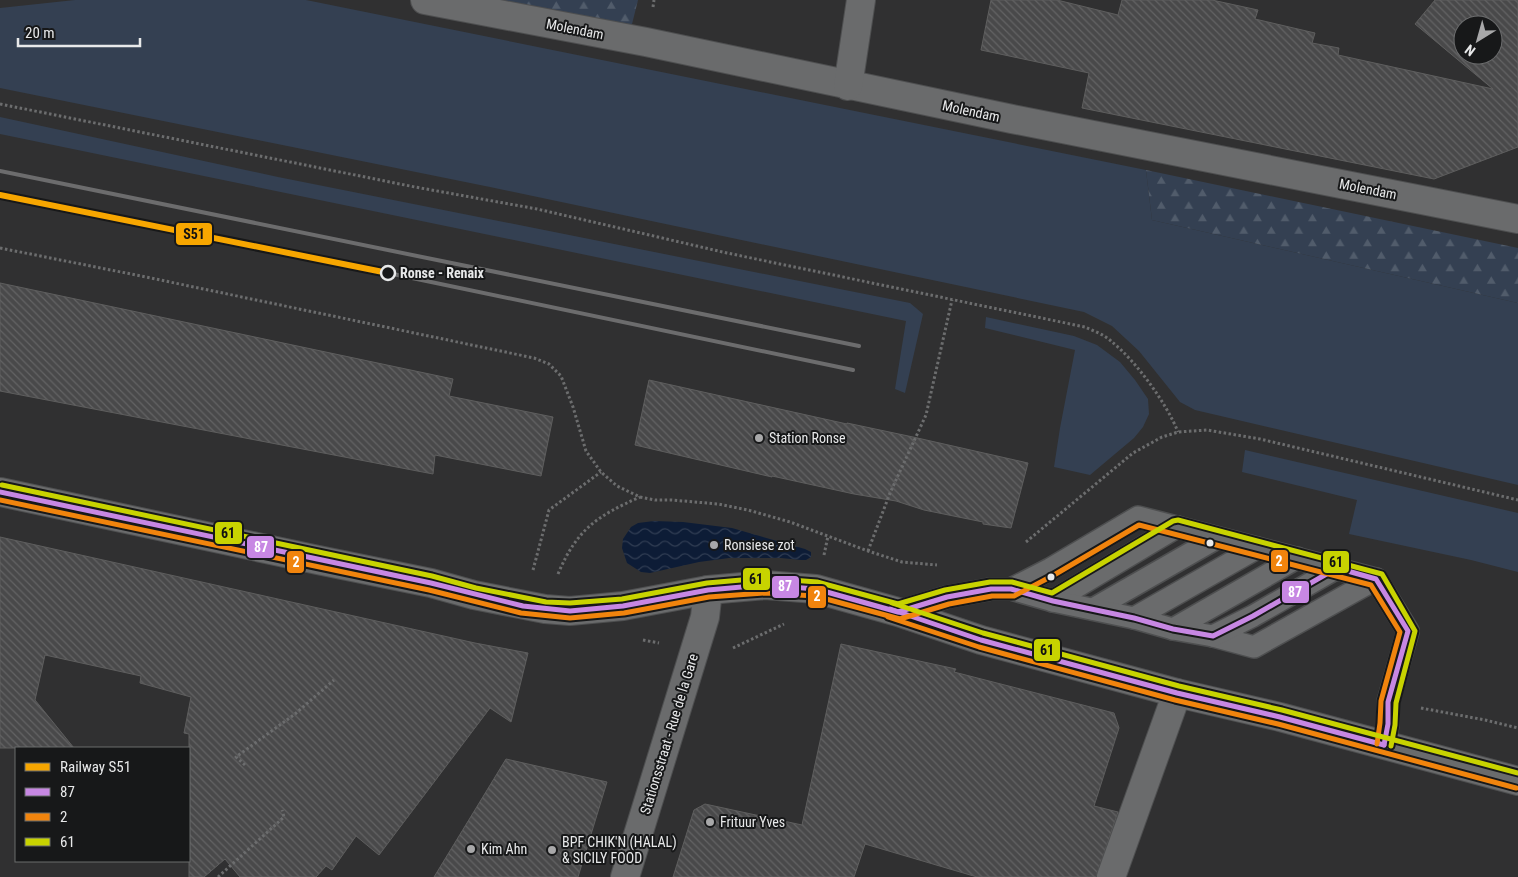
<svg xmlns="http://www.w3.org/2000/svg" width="1518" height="877" font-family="'Roboto Condensed',sans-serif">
<defs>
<pattern id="forest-firs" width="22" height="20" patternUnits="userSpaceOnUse" patternTransform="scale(1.25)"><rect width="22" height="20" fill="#344052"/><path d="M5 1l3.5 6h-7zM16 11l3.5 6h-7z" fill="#515c6b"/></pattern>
<pattern id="water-waves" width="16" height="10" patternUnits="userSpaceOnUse" patternTransform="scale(1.25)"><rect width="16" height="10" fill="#0d1c36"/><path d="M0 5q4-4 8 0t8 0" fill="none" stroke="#303d53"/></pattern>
<pattern id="building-back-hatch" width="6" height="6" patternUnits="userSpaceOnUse" patternTransform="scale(1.25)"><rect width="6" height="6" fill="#49494a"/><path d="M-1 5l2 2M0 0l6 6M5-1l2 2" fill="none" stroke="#636364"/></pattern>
</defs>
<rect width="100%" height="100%" fill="#303031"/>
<g fill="#344052">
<path d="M 75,0 L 306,0 L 1146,170 L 1152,220 L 1518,303 L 1518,485 L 1195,410 L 1180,402 L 1139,351 L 1112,326 L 1084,312 L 490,187 L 0,88 L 0,8 Z"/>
<path d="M 0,117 L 278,177 L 910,303 L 923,314 L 905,393 L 895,389 L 906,321 L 0,134 Z"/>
<path d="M 986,317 L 1074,336 L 1097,345 L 1120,362 L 1135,380 L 1148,399 L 1149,414 L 1143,427 L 1134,438 L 1090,475 L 1054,467 L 1060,428 L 1075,350 L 985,328 Z"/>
<path d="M 1245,450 L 1518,513 L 1518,572 L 1471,560 L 1349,534 L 1357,500 L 1242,472 Z"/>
</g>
<g fill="url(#forest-firs)">
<path d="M 478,0 L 638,0 L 630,32 Z"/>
<path d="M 1146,170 L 1518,248 L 1518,303 L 1152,220 Z"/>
</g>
<path fill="url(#water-waves)" d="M 654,521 L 683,522 L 732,528 L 805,549 L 811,552 L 811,557 L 806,560 L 801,560 L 781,558 L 729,558 L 699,562 L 650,573 L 641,572 L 627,563 L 622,548 L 623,539 L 631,527 L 638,523 Z"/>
<g fill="url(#building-back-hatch)" stroke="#5e5e5e" fill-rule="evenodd">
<path d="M 991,0 L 1057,0 L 1118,15 L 1122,0 L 1212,0 L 1258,10 L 1255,19 L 1315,33 L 1312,43 L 1339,48 L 1338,55 L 1493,89 L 1415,24 L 1435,0 L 1518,0 L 1518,147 L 1434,179 L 1082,108 L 1089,73 L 981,50 ZM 1463,25 L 1493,25 L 1493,55 L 1463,55 Z"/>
<path d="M 0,283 L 453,379 L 449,396 L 553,417 L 541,476 L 435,455 L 433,474 L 0,391 Z"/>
<path d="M 649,380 L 847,424 L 847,423 L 913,437 L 1028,463 L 1011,528 L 983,524 L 983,522 L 924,510 L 896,501 L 854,494 L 772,476 L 772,477 L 635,445 Z"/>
<path d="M 0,537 L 475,643 L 528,653 L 511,722 L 490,708 L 379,855 L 356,836 L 332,870 L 326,866 L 316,877 L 240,877 L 225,859 L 204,877 L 189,877 L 189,734 L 184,733 L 191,697 L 140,683 L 141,676 L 45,655 L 35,700 L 74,748 L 0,748 Z"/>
<path d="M 841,644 L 956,669 L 954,672 L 1114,713 L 1119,728 L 1094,806 L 1118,812 L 1096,877 L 977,877 L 865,844 L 854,877 L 673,877 L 694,810 L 705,804 L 802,825 Z"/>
<path d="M 506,759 L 607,782 L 578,877 L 434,877 Z"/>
</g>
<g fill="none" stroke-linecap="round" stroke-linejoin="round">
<g stroke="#4e4f50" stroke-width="24">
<g id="lane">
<path d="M 1011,589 L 1050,569 L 1138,517 L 1376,579 L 1408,631 L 1388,702 L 1388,724 L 1384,745"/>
<path d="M 1053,601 L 1177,527"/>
<path d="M 1093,609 L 1217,538"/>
<path d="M 898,612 L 947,597 L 991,589 L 1011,589 L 1053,601 L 1134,618 L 1173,629 L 1213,636 L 1254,647 L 1376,579"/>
<path d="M 1134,618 L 1257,548"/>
<path d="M 1173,629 L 1297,558"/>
<path d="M 1213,636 L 1253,616 L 1337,568"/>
</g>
</g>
<g stroke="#4e4f50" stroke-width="30">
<g id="street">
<path d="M 425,0 L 646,42 L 1012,119 L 1518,219"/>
<path d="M 848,86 L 861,0"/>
<path d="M 625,877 L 705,617 L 708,590"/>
<path d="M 1111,877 L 1177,693"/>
</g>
</g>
<g stroke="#4e4f50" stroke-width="30">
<path id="secondary" d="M 0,492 L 318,560 L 431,583 L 474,595 L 545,609 L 570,611 L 623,606 L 708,590 L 765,585 L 816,589 L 898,612 L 981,640 L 1177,693 L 1280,717 L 1518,781"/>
</g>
<g stroke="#6c6d6e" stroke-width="3" stroke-dasharray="2.5 2.5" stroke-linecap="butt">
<path d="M 653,7 L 654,0"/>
<path d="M 0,104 L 415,187 L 537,209 L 727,253 L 1085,327 C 1094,331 1105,335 1112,342 C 1136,361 1167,404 1178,432"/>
<path d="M 0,248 L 146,277 L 534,358 L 549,364 L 561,376 L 573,407 L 586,451 L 601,472 L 617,486 L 640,497 L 655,500 L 672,500 L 718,504 L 748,510 L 790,522 L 868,551 L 902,562 L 937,565"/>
<path d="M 1026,542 L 1133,453 L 1162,437 L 1178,432 L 1207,430 L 1260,439 L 1518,500"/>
<path d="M 868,551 L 890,493 L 926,415 L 952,300"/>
<path d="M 824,555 L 828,536"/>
<path d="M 533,570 L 549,510 L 601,472"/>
<path d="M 558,574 C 577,529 597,516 640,497"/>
<path d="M 643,640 L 659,643"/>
<path d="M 733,648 L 784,624"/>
<path d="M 1421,708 L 1485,720 L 1518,728"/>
<path d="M 245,765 L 236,757 L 295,714 L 334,680"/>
<path d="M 218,877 L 284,817 L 282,810"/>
</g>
<use href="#lane" stroke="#6a6b6c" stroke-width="21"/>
<use href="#street" stroke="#6a6b6c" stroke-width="28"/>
<use href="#secondary" stroke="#6a6b6c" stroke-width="28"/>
<g stroke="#6c6c6d" stroke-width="4">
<path d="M 0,171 L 859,346"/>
<path d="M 388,273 L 853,370"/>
</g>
<g stroke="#171819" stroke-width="9">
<g id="bus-1">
<path d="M 0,492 L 431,583 L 523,606 L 570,611 L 623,606 L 708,590 L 765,585 L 816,589 L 898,612 L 947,597 L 991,589 L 1011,589 L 1053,601 L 1134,618 L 1173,629 L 1213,636 L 1253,616 L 1337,568 L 1376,579 L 1408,631 L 1388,702 L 1388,724 L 1384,745"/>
<path d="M 890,609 L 981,640 L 1177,693 L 1280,717 L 1384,745"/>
</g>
</g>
<g stroke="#171819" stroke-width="9">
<g id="bus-2">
<path d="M 0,500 L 429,590 L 521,613 L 570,618 L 624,613 L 709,597 L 765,593 L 815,596 L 900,619 L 949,604 L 992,596 L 1014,596 L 1054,575 L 1139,525 L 1371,585 L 1400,632 L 1381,701 L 1380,723 L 1377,744"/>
<path d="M 888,617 L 979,647 L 1175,700 L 1278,724 L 1516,788"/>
</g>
</g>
<g stroke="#171819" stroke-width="9">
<g id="bus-3">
<path d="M 2,485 L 432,576 L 476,588 L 546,602 L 570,603 L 622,599 L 707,583 L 765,578 L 817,582 L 898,604 L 945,590 L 990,582 L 1012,582 L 1052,593 L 1173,521 L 1178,520 L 1382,574 L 1415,631 L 1396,703 L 1395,725 L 1391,746"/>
<path d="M 892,603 L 983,633 L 1179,686 L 1282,710 L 1518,773"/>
</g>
</g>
<use href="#bus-1" stroke="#c787e3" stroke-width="5"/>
<use href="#bus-2" stroke="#f1840d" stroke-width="5"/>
<use href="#bus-3" stroke="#c8d300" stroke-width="5"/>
<g stroke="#171819" stroke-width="10">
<path id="rail-1" d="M 0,195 L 388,273"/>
</g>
<use href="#rail-1" stroke="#f7a600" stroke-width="6"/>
</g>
<circle fill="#171819" stroke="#e8e9ea" stroke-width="2.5" cx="388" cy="273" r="7"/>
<g fill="#a8a8a9" stroke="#171819" stroke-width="2">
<circle cx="759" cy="438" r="5"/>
<circle cx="714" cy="545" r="5"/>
<circle cx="710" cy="822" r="5"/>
<circle cx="471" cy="849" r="5"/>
<circle cx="552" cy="850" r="5"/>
</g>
<g fill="#e8e9ea" stroke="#171819" stroke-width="2">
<circle cx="1210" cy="543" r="4.5"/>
<circle cx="1051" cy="577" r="4.5"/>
</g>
<g text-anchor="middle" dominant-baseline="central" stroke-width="4" stroke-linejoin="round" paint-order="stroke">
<g font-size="14" fill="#e8e9ea" stroke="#171819">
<text transform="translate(575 29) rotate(11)">Molendam</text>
<text transform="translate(971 111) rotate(12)">Molendam</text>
<text transform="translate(1368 189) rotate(11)">Molendam</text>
<text transform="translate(669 734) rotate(-73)">Stationsstraat - Rue de la Gare</text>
</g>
<g font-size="14" font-weight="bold" fill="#e8e9ea" stroke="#171819" text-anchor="start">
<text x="400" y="273">Ronse - Renaix</text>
</g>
<g font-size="14" fill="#e8e9ea" stroke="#171819" text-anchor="start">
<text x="769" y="438">Station Ronse</text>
<text x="724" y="545">Ronsiese zot</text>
<text x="720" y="822">Frituur Yves</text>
<text x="562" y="842">BPF CHIK'N (HALAL)<tspan x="562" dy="16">&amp; SICILY FOOD</tspan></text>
<text x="481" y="849">Kim Ahn</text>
</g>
</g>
<g stroke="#171819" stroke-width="2">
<rect x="175" y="222" width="38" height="24" rx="5" fill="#f7a600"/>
<rect x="214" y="521" width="29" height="24" rx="5" fill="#c8d300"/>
<rect x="246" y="535" width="29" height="24" rx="5" fill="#c787e3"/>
<rect x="1270" y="549" width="19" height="24" rx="5" fill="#f1840d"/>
<rect x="1322" y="550" width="28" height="24" rx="5" fill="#c8d300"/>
<rect x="286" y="550" width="19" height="24" rx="5" fill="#f1840d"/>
<rect x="742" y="567" width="29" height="24" rx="5" fill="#c8d300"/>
<rect x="771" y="575" width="29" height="24" rx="5" fill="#c787e3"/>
<rect x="1281" y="580" width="29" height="24" rx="5" fill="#c787e3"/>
<rect x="807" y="585" width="20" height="24" rx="5" fill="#f1840d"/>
<rect x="1033" y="638" width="28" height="24" rx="5" fill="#c8d300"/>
</g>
<g font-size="14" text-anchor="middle" font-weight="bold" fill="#fff">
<text x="261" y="552">87</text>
<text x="1279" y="566">2</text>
<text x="296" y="567">2</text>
<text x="785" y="591">87</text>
<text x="1295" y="597">87</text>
<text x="817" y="601">2</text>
</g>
<g font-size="14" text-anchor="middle" font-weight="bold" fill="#111">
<text x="194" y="239">S51</text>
<text x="228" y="538">61</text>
<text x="1336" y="567">61</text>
<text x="756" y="584">61</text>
<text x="1047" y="655">61</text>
</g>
<rect x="15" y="747" width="175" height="115" fill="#171819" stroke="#6b6c6d"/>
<rect x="25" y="763" width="25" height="8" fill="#f7a600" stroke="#6b6c6d"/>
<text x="60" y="772" font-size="15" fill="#e8e9ea">Railway S51</text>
<rect x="25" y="788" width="25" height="8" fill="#c787e3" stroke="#6b6c6d"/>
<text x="60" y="797" font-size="15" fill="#e8e9ea">87</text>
<rect x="25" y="813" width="25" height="8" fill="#f1840d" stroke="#6b6c6d"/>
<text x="60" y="822" font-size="15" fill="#e8e9ea">2</text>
<rect x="25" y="838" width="25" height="8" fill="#c8d300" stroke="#6b6c6d"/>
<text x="60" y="847" font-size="15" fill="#e8e9ea">61</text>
<g transform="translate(1478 40) rotate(217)"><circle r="24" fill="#171819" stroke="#6b6c6d"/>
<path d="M0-4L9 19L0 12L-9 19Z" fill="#a8a8a9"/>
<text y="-8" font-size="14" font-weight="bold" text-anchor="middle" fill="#e8e9ea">N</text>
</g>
<path d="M18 38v8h122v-8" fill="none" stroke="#e8e9ea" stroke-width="2.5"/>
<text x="25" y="38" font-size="15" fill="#e8e9ea" stroke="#171819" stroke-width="4" paint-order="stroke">20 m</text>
</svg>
